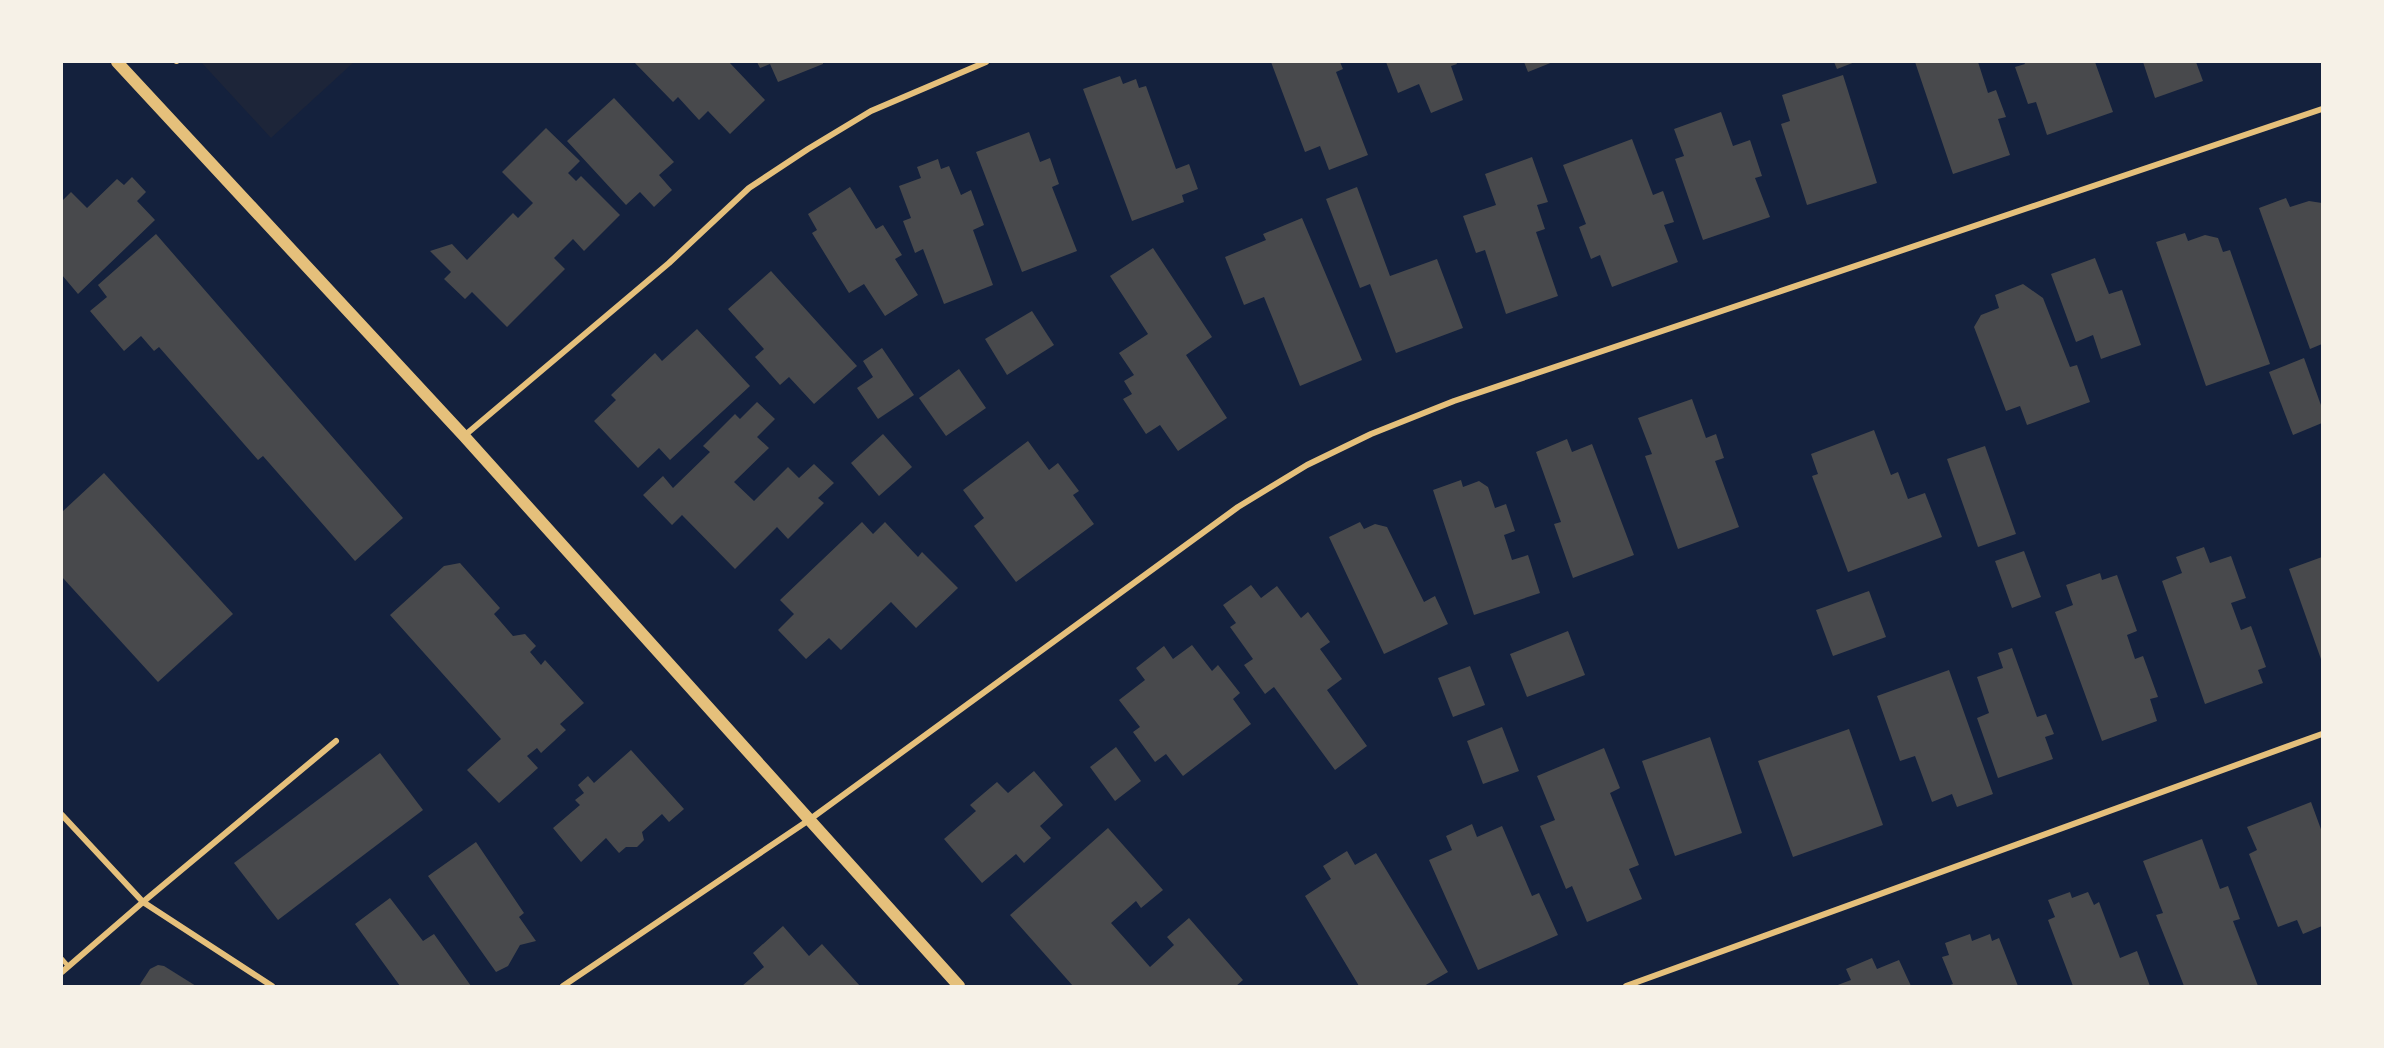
<svg xmlns="http://www.w3.org/2000/svg" width="2384" height="1048" font-family="Montserrat,sans-serif">
<rect width="100%" height="100%" fill="#14213d"/>
<path fill="#1d2539" d="M 201,62 L 354,62 L 271,138 Z"/>
<g fill="#48494c">
<path d="M 634,62 L 729,62 L 765,100 L 730,134 L 708,111 L 699,120 L 678,97 L 673,102 Z"/>
<path d="M 757,62 L 823,62 L 823,64 L 778,82 L 770,64 L 760,68 Z"/>
<path d="M 1271,62 L 1340,62 L 1343,69 L 1336,72 L 1368,155 L 1329,170 L 1320,146 L 1305,152 Z"/>
<path d="M 1386,62 L 1456,62 L 1457,64 L 1451,66 L 1463,100 L 1431,113 L 1419,84 L 1398,93 Z"/>
<path d="M 1524,62 L 1553,62 L 1528,72 Z"/>
<path d="M 1834,62 L 1855,62 L 1837,69 Z"/>
<path d="M 1915,62 L 1978,62 L 1988,93 L 1996,90 L 2006,117 L 1998,119 L 2010,155 L 1953,174 Z"/>
<path d="M 2024,62 L 2095,62 L 2113,112 L 2047,135 L 2036,102 L 2028,104 L 2015,67 L 2025,64 Z"/>
<path d="M 2143,62 L 2196,62 L 2203,81 L 2155,98 Z"/>
<path d="M 1843,75 L 1877,183 L 1807,205 L 1781,124 L 1790,121 L 1782,95 Z"/>
<path d="M 1120,76 L 1123,84 L 1136,79 L 1139,88 L 1146,86 L 1176,169 L 1189,164 L 1198,189 L 1182,195 L 1184,202 L 1132,221 L 1083,89 Z"/>
<path d="M 614,98 L 674,162 L 659,175 L 672,190 L 654,207 L 640,192 L 626,205 L 567,141 Z"/>
<path d="M 1721,112 L 1733,146 L 1750,140 L 1762,176 L 1755,178 L 1770,217 L 1703,240 L 1675,159 L 1684,156 L 1674,129 Z"/>
<path d="M 546,128 L 580,161 L 568,173 L 576,181 L 581,176 L 620,215 L 584,251 L 573,239 L 554,258 L 565,269 L 507,327 L 472,292 L 465,299 L 444,279 L 451,272 L 430,251 L 452,244 L 467,260 L 513,213 L 518,218 L 533,203 L 502,172 Z"/>
<path d="M 1029,132 L 1040,162 L 1050,158 L 1059,184 L 1052,187 L 1077,251 L 1022,272 L 976,152 Z"/>
<path d="M 1632,139 L 1653,195 L 1663,191 L 1674,222 L 1664,225 L 1678,262 L 1612,287 L 1600,255 L 1591,259 L 1579,227 L 1586,224 L 1563,165 Z"/>
<path d="M 1532,157 L 1548,202 L 1537,205 L 1545,229 L 1536,232 L 1558,296 L 1506,314 L 1485,250 L 1476,253 L 1463,216 L 1496,205 L 1485,174 Z"/>
<path d="M 938,159 L 941,169 L 949,166 L 961,195 L 971,190 L 984,225 L 973,230 L 993,285 L 944,304 L 923,249 L 915,253 L 903,221 L 911,218 L 899,186 L 921,178 L 917,167 Z"/>
<path d="M 132,177 L 146,192 L 137,201 L 155,220 L 78,294 L 62,275 L 62,201 L 71,192 L 87,208 L 117,179 L 124,185 Z"/>
<path d="M 850,187 L 876,229 L 883,225 L 902,255 L 895,259 L 918,295 L 885,316 L 864,284 L 849,293 L 812,233 L 817,230 L 808,214 Z"/>
<path d="M 1357,187 L 1390,276 L 1437,259 L 1463,328 L 1396,353 L 1370,284 L 1360,288 L 1326,199 Z"/>
<path d="M 2286,198 L 2290,207 L 2309,201 L 2322,203 L 2322,344 L 2310,349 L 2259,208 Z"/>
<path d="M 1302,218 L 1362,360 L 1300,386 L 1264,297 L 1244,305 L 1225,257 L 1266,240 L 1263,234 Z"/>
<path d="M 2185,233 L 2188,241 L 2205,235 L 2218,238 L 2223,252 L 2230,250 L 2270,364 L 2206,386 L 2156,242 Z"/>
<path d="M 156,234 L 403,518 L 355,561 L 263,456 L 258,460 L 159,347 L 154,351 L 141,336 L 124,351 L 90,311 L 107,297 L 98,285 Z"/>
<path d="M 1153,248 L 1212,337 L 1186,355 L 1227,418 L 1178,451 L 1160,425 L 1146,434 L 1123,399 L 1132,394 L 1124,381 L 1134,375 L 1119,353 L 1148,334 L 1110,276 Z"/>
<path d="M 2095,258 L 2109,294 L 2122,290 L 2141,345 L 2101,359 L 2093,335 L 2076,342 L 2051,274 Z"/>
<path d="M 771,271 L 857,366 L 814,404 L 789,377 L 780,385 L 755,357 L 764,349 L 728,309 Z"/>
<path d="M 2023,284 L 2043,298 L 2070,367 L 2077,365 L 2090,402 L 2027,425 L 2020,406 L 2006,411 L 1974,327 L 1981,315 L 1999,308 L 1995,295 Z"/>
<path d="M 1032,311 L 1054,345 L 1007,375 L 985,339 Z"/>
<path d="M 697,329 L 750,386 L 670,460 L 659,448 L 638,468 L 594,421 L 616,400 L 611,395 L 655,353 L 662,361 Z"/>
<path d="M 882,348 L 914,395 L 878,419 L 857,388 L 873,377 L 863,361 Z"/>
<path d="M 2304,358 L 2322,408 L 2322,423 L 2293,435 L 2269,372 Z"/>
<path d="M 959,369 L 986,408 L 946,436 L 919,398 Z"/>
<path d="M 1692,399 L 1706,438 L 1716,434 L 1724,458 L 1715,461 L 1739,527 L 1678,549 L 1645,456 L 1652,454 L 1638,418 Z"/>
<path d="M 757,402 L 775,419 L 757,437 L 769,448 L 734,482 L 754,501 L 788,467 L 799,478 L 814,464 L 834,483 L 818,498 L 824,503 L 788,539 L 777,527 L 735,569 L 682,515 L 672,525 L 643,495 L 663,476 L 673,488 L 710,452 L 703,446 L 735,414 L 740,419 Z"/>
<path d="M 1874,430 L 1891,475 L 1898,472 L 1908,499 L 1925,493 L 1942,537 L 1848,572 L 1812,476 L 1818,474 L 1811,454 Z"/>
<path d="M 883,434 L 912,467 L 879,496 L 851,463 Z"/>
<path d="M 1567,439 L 1572,452 L 1592,444 L 1634,555 L 1573,578 L 1554,524 L 1561,522 L 1536,452 Z"/>
<path d="M 1028,441 L 1049,470 L 1058,463 L 1079,491 L 1073,495 L 1094,524 L 1016,582 L 974,526 L 984,518 L 963,490 Z"/>
<path d="M 1985,446 L 2016,534 L 1978,547 L 1947,459 Z"/>
<path d="M 104,473 L 233,614 L 158,682 L 62,577 L 62,512 Z"/>
<path d="M 1461,480 L 1463,487 L 1479,481 L 1488,487 L 1495,508 L 1506,504 L 1515,531 L 1504,535 L 1512,560 L 1528,555 L 1540,593 L 1474,615 L 1433,490 Z"/>
<path d="M 862,522 L 873,534 L 885,522 L 918,557 L 922,552 L 958,588 L 916,628 L 891,602 L 841,650 L 829,638 L 806,659 L 778,630 L 794,614 L 780,600 Z"/>
<path d="M 1360,522 L 1364,529 L 1375,524 L 1387,527 L 1424,602 L 1435,596 L 1448,624 L 1384,654 L 1329,537 Z"/>
<path d="M 2204,547 L 2210,563 L 2231,556 L 2246,598 L 2231,603 L 2241,630 L 2251,626 L 2266,667 L 2258,670 L 2263,683 L 2205,704 L 2162,581 L 2182,573 L 2176,557 Z"/>
<path d="M 2024,551 L 2041,597 L 2012,608 L 1995,561 Z"/>
<path d="M 2322,557 L 2322,662 L 2289,569 Z"/>
<path d="M 460,563 L 500,608 L 494,614 L 513,636 L 525,634 L 536,646 L 530,652 L 541,665 L 545,660 L 584,703 L 560,724 L 566,730 L 541,753 L 537,748 L 527,756 L 538,768 L 499,803 L 467,770 L 501,739 L 390,615 L 444,566 Z"/>
<path d="M 2100,573 L 2102,580 L 2117,575 L 2137,631 L 2127,635 L 2135,659 L 2143,656 L 2158,697 L 2150,699 L 2157,721 L 2102,741 L 2055,612 L 2073,605 L 2066,585 Z"/>
<path d="M 1251,585 L 1261,598 L 1277,586 L 1301,618 L 1308,612 L 1330,642 L 1320,649 L 1342,679 L 1327,690 L 1367,746 L 1335,770 L 1274,687 L 1265,694 L 1244,665 L 1253,659 L 1230,627 L 1236,623 L 1223,605 Z"/>
<path d="M 1869,591 L 1886,637 L 1833,656 L 1816,610 Z"/>
<path d="M 1568,631 L 1585,675 L 1527,697 L 1510,654 Z"/>
<path d="M 1192,645 L 1212,671 L 1218,665 L 1240,693 L 1233,699 L 1251,724 L 1183,776 L 1166,754 L 1155,762 L 1133,732 L 1140,727 L 1119,700 L 1145,680 L 1136,668 L 1164,646 L 1173,659 Z"/>
<path d="M 2012,648 L 2037,717 L 2046,714 L 2054,734 L 2045,737 L 2053,759 L 1998,778 L 1977,718 L 1989,713 L 1977,677 L 2003,668 L 1998,653 Z"/>
<path d="M 1470,666 L 1485,705 L 1453,717 L 1438,678 Z"/>
<path d="M 1949,670 L 1993,794 L 1957,807 L 1952,794 L 1932,802 L 1915,756 L 1900,761 L 1877,696 Z"/>
<path d="M 1502,727 L 1519,771 L 1483,784 L 1467,741 Z"/>
<path d="M 1849,729 L 1883,825 L 1793,857 L 1758,761 Z"/>
<path d="M 1710,737 L 1742,833 L 1675,856 L 1642,761 Z"/>
<path d="M 1116,747 L 1141,781 L 1115,801 L 1090,767 Z"/>
<path d="M 1604,748 L 1620,788 L 1610,793 L 1639,865 L 1629,869 L 1642,899 L 1587,922 L 1572,886 L 1566,889 L 1540,826 L 1555,820 L 1537,776 Z"/>
<path d="M 631,750 L 684,809 L 669,822 L 662,814 L 642,832 L 644,840 L 637,847 L 626,847 L 619,853 L 606,838 L 581,862 L 553,828 L 580,805 L 575,800 L 584,793 L 578,785 L 588,776 L 594,783 Z"/>
<path d="M 380,753 L 423,810 L 278,920 L 234,863 Z"/>
<path d="M 1034,771 L 1063,805 L 1040,826 L 1051,838 L 1024,863 L 1016,854 L 982,883 L 944,839 L 976,811 L 970,805 L 997,782 L 1008,793 Z"/>
<path d="M 2311,802 L 2322,832 L 2322,926 L 2303,934 L 2297,920 L 2278,927 L 2249,854 L 2257,850 L 2247,827 Z"/>
<path d="M 1472,824 L 1477,837 L 1502,826 L 1532,896 L 1539,893 L 1558,935 L 1478,970 L 1429,860 L 1452,850 L 1446,836 Z"/>
<path d="M 1108,828 L 1163,890 L 1141,908 L 1136,901 L 1111,923 L 1150,967 L 1174,945 L 1167,937 L 1189,918 L 1243,980 L 1236,986 L 1073,986 L 1010,915 Z"/>
<path d="M 2202,839 L 2220,889 L 2228,886 L 2240,919 L 2233,921 L 2258,986 L 2184,986 L 2156,915 L 2163,913 L 2143,861 Z"/>
<path d="M 476,842 L 524,913 L 519,917 L 536,941 L 520,945 L 508,966 L 496,972 L 428,876 Z"/>
<path d="M 1347,851 L 1355,865 L 1376,853 L 1448,972 L 1424,986 L 1359,986 L 1305,896 L 1331,879 L 1323,866 Z"/>
<path d="M 2070,892 L 2072,898 L 2088,892 L 2094,905 L 2099,902 L 2120,958 L 2137,951 L 2150,986 L 2073,986 L 2048,920 L 2055,917 L 2048,900 Z"/>
<path d="M 390,898 L 423,941 L 434,934 L 471,986 L 400,986 L 355,924 Z"/>
<path d="M 783,926 L 809,956 L 822,944 L 860,986 L 742,986 L 764,967 L 753,953 Z"/>
<path d="M 1970,934 L 1972,941 L 1990,934 L 1992,941 L 1999,938 L 2018,986 L 1947,986 L 1953,984 L 1942,957 L 1949,955 L 1945,943 Z"/>
<path d="M 1872,958 L 1877,969 L 1899,960 L 1911,986 L 1835,986 L 1851,980 L 1846,969 Z"/>
<path d="M 158,965 L 164,966 L 196,986 L 139,986 L 150,969 Z"/>
</g>
<g fill="none" stroke-linecap="round" stroke-linejoin="round">
<path stroke="#e5c07b" stroke-width="4" d="M 176,62 L 177,62"/>
<path stroke="#e5c07b" stroke-width="4.5" d="M 62,959 L 68,966"/>
<g stroke="#e5c07b" stroke-width="6">
<path d="M 464,436 L 669,263 L 749,188 L 808,149 L 871,111 L 986,62"/>
<path d="M 62,815 L 143,902 L 272,986"/>
<path d="M 62,972 L 143,902 L 336,741"/>
<path d="M 563,986 L 809,820 L 1238,507 L 1307,465 L 1371,434 L 1454,401 L 2322,109"/>
<path d="M 1626,986 L 2322,734"/>
</g>
<path stroke="#e5c07b" stroke-width="12" d="M 117,62 L 464,436 L 959,986"/>
</g>
<rect width="2384" height="1048" fill="none" stroke="#f6f1e7" stroke-width="126"/>
</svg>
